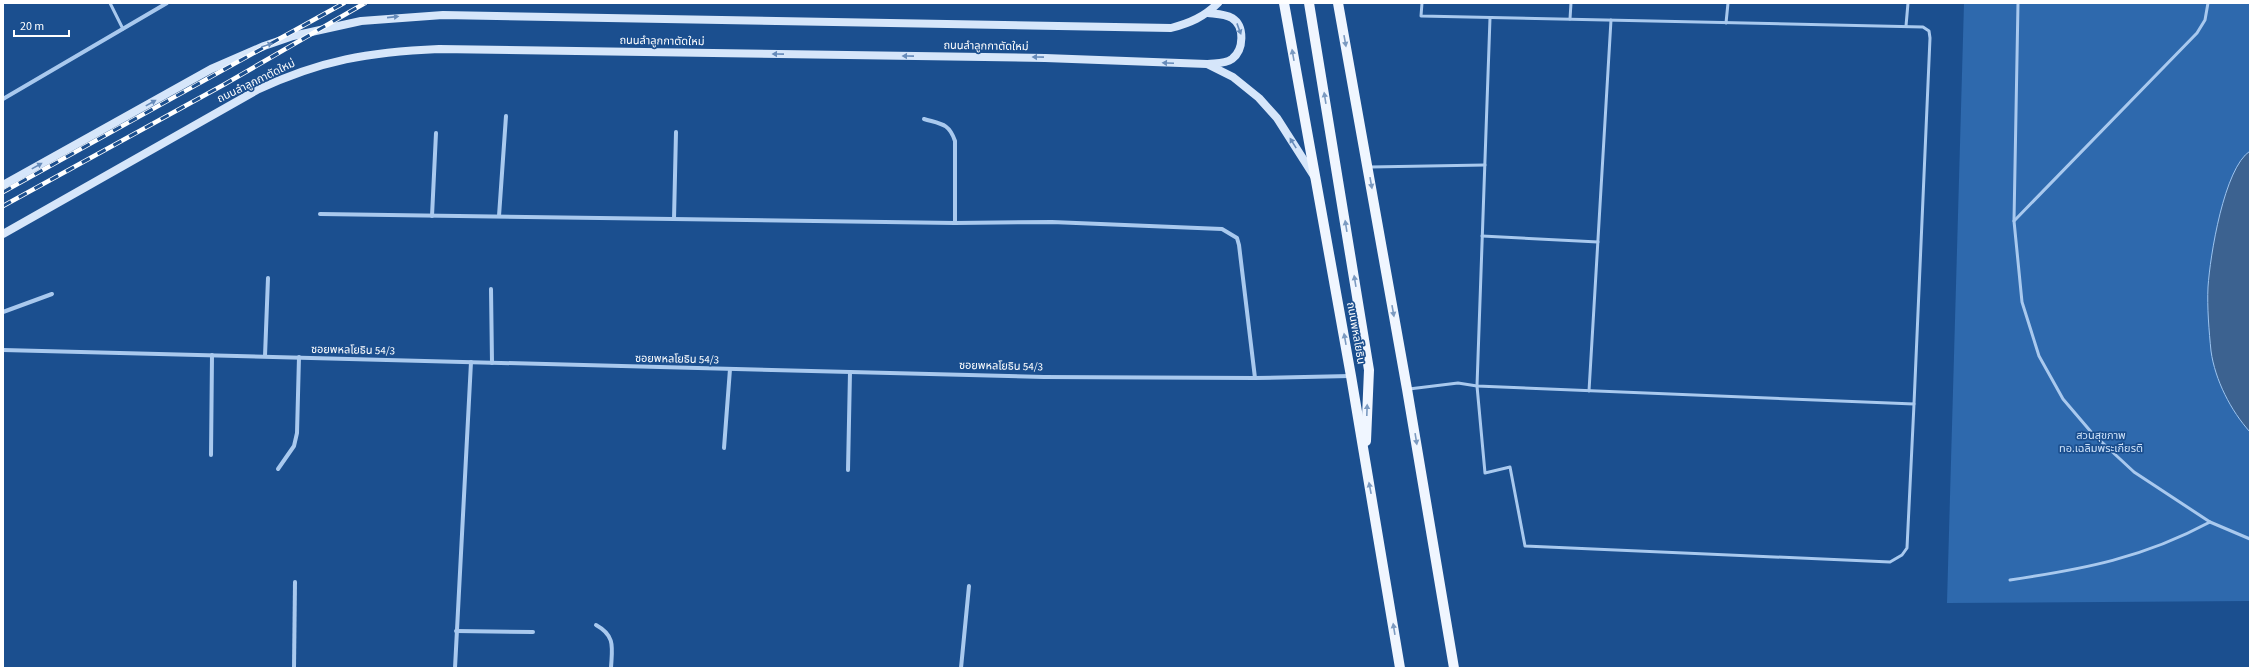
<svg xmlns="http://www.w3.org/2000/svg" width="2253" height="671" font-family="'Source Sans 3','Noto Sans Thai',sans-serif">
<rect width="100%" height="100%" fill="#1b4f8f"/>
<path fill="#2e69ad" d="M 1964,3 L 2250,3 L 2250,601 L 1947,603 Z"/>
<path fill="#3c6290" stroke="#9cc4f0" d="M 2250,151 L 2250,432 C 2231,411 2215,380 2211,351 C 2209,331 2207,307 2208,287 C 2210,256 2224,168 2250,151 Z"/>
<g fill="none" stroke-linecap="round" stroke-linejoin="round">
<g stroke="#a9c9ee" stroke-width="3">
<path d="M 110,3 L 123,29"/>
<path d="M 2018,3 L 2014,221 L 2022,302 L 2039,356 L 2063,399 L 2092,433 L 2134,472 L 2210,522 L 2250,539"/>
<path d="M 1490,18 L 1477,386 L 1485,473 L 1510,467 L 1525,546 L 1890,562 L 1902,555 L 1907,548 L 1914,404"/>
<path d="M 1570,19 L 1571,3"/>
<path d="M 1726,23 L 1728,3"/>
<path d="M 1906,26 L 1908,3"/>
<path d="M 1370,167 L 1485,165"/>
<path d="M 2014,221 L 2197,33 L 2205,20 L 2208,3"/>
<path d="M 1482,236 L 1598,242"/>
<path d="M 1409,389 L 1458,383 L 1477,386 L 1914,404 L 1930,38 L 1929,31 L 1923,27 L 1421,16 L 1422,3"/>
<path d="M 1589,391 L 1611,20"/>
<path d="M 2010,580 C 2084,569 2143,558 2210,522"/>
</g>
<g stroke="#a9c9ee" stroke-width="4">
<path d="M 3,99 L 167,3"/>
<path d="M 924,119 C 941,124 949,123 955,141 L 955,223"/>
<path d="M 320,214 L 955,223 L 1052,222 L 1222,229 L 1237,238 L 1239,245 L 1255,378"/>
<path d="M 432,216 L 436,133"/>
<path d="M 499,216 L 506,116"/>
<path d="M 674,219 L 676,132"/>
<path d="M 491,289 L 492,363"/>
<path d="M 3,312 L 52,294"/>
<path d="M 3,350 L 1044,377 L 1255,378 L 1350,376"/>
<path d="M 265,356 L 268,278"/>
<path d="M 724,448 L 730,369"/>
<path d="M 211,455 L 212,355"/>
<path d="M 278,469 L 294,446 L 297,433 L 299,357"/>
<path d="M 848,470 L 850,372"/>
<path d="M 596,625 C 616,636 612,648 611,668"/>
<path d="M 456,631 L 533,632"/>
<path d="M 294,668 L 295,582"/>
<path d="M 455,668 L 471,362"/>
<path d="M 961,668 L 969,586"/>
</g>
<g stroke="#d6e6fa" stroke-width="8">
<path d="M 1208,13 C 1216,14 1225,14 1232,18 C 1245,26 1244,50 1232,59 C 1225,64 1216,63 1208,64"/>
<path d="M 3,185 L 211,69 L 264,46 L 293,36 L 361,21 L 443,15 L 1171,28 C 1190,23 1204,17 1218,3"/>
<path d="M 3,234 L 257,90 C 321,60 369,52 439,49 L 1045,58 L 1207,64 L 1233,77 L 1259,98 L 1277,118 L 1314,176"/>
</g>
<g stroke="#f0f6ff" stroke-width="10">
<path d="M 1284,3 L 1351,376 L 1400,668"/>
<path d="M 1309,3 L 1369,370 L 1366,441"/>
<path d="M 1338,3 L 1407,389 L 1454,668"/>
</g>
<g stroke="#fff" stroke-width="4.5">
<g id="rail">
<path d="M 3,192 L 344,3"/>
<path d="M 3,206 L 225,84 L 365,3"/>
</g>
</g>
<use href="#rail" stroke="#1b4f8f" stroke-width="3" stroke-dasharray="9" stroke-linecap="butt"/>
</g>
<defs><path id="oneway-solid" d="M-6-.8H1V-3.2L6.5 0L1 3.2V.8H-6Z"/></defs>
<g fill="#668bba">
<use href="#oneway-solid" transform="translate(393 17) rotate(-6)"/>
<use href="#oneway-solid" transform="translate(1239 29) rotate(70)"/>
<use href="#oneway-solid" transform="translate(267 45) rotate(-19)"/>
<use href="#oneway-solid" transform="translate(778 54) rotate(-179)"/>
<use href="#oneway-solid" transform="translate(908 56) rotate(-179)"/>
<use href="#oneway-solid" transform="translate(1038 57) rotate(-179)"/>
<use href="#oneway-solid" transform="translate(1168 63) rotate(-178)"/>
<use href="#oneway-solid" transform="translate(151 103) rotate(-29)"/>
<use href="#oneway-solid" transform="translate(1293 143) rotate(-122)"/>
<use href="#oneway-solid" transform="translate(37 166) rotate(-29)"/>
</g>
<g fill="#7b9ac1">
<use href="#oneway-solid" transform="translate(1345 41) rotate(80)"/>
<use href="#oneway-solid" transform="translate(1293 55) rotate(-100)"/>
<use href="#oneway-solid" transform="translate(1325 98) rotate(-99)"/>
<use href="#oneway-solid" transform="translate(1371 183) rotate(80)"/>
<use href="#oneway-solid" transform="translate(1346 226) rotate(-99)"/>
<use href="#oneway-solid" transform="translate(1355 281) rotate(-99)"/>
<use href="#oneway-solid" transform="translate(1393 311) rotate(80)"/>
<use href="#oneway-solid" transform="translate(1345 339) rotate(-100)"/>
<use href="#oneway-solid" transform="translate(1367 410) rotate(-88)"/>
<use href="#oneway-solid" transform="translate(1416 439) rotate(81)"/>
<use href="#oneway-solid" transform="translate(1370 488) rotate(-101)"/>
<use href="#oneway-solid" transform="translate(1394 629) rotate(-99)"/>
</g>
<g text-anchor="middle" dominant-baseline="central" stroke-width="3.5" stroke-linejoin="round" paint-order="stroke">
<g font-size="11" fill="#fff" stroke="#1b4f8f">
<text transform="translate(662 41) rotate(1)">ถนนลำลูกกาตัดใหม่</text>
<text transform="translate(986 46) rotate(1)">ถนนลำลูกกาตัดใหม่</text>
<text transform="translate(256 81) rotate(-26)">ถนนลำลูกกาตัดใหม่</text>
<text transform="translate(1356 333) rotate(80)">ถนนพหลโยธิน</text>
<text transform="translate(353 350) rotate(1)">ซอยพหลโยธิน 54/3</text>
<text transform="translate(677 359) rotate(1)">ซอยพหลโยธิน 54/3</text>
<text transform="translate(1001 366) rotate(1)">ซอยพหลโยธิน 54/3</text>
</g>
<g font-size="11" fill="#cfe3fa" stroke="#1b4f8f">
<text x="2101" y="435">สวนสุขภาพ<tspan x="2101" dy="13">ทอ.เฉลิมพระเกียรติ</tspan></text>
</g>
</g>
<rect width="2253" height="671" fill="none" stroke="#ffffff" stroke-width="8"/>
<path d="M14 30v6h55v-6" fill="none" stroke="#ffffff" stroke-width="2"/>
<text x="20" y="30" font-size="12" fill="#ffffff" stroke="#1b4f8f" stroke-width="3" paint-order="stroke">20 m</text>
</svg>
